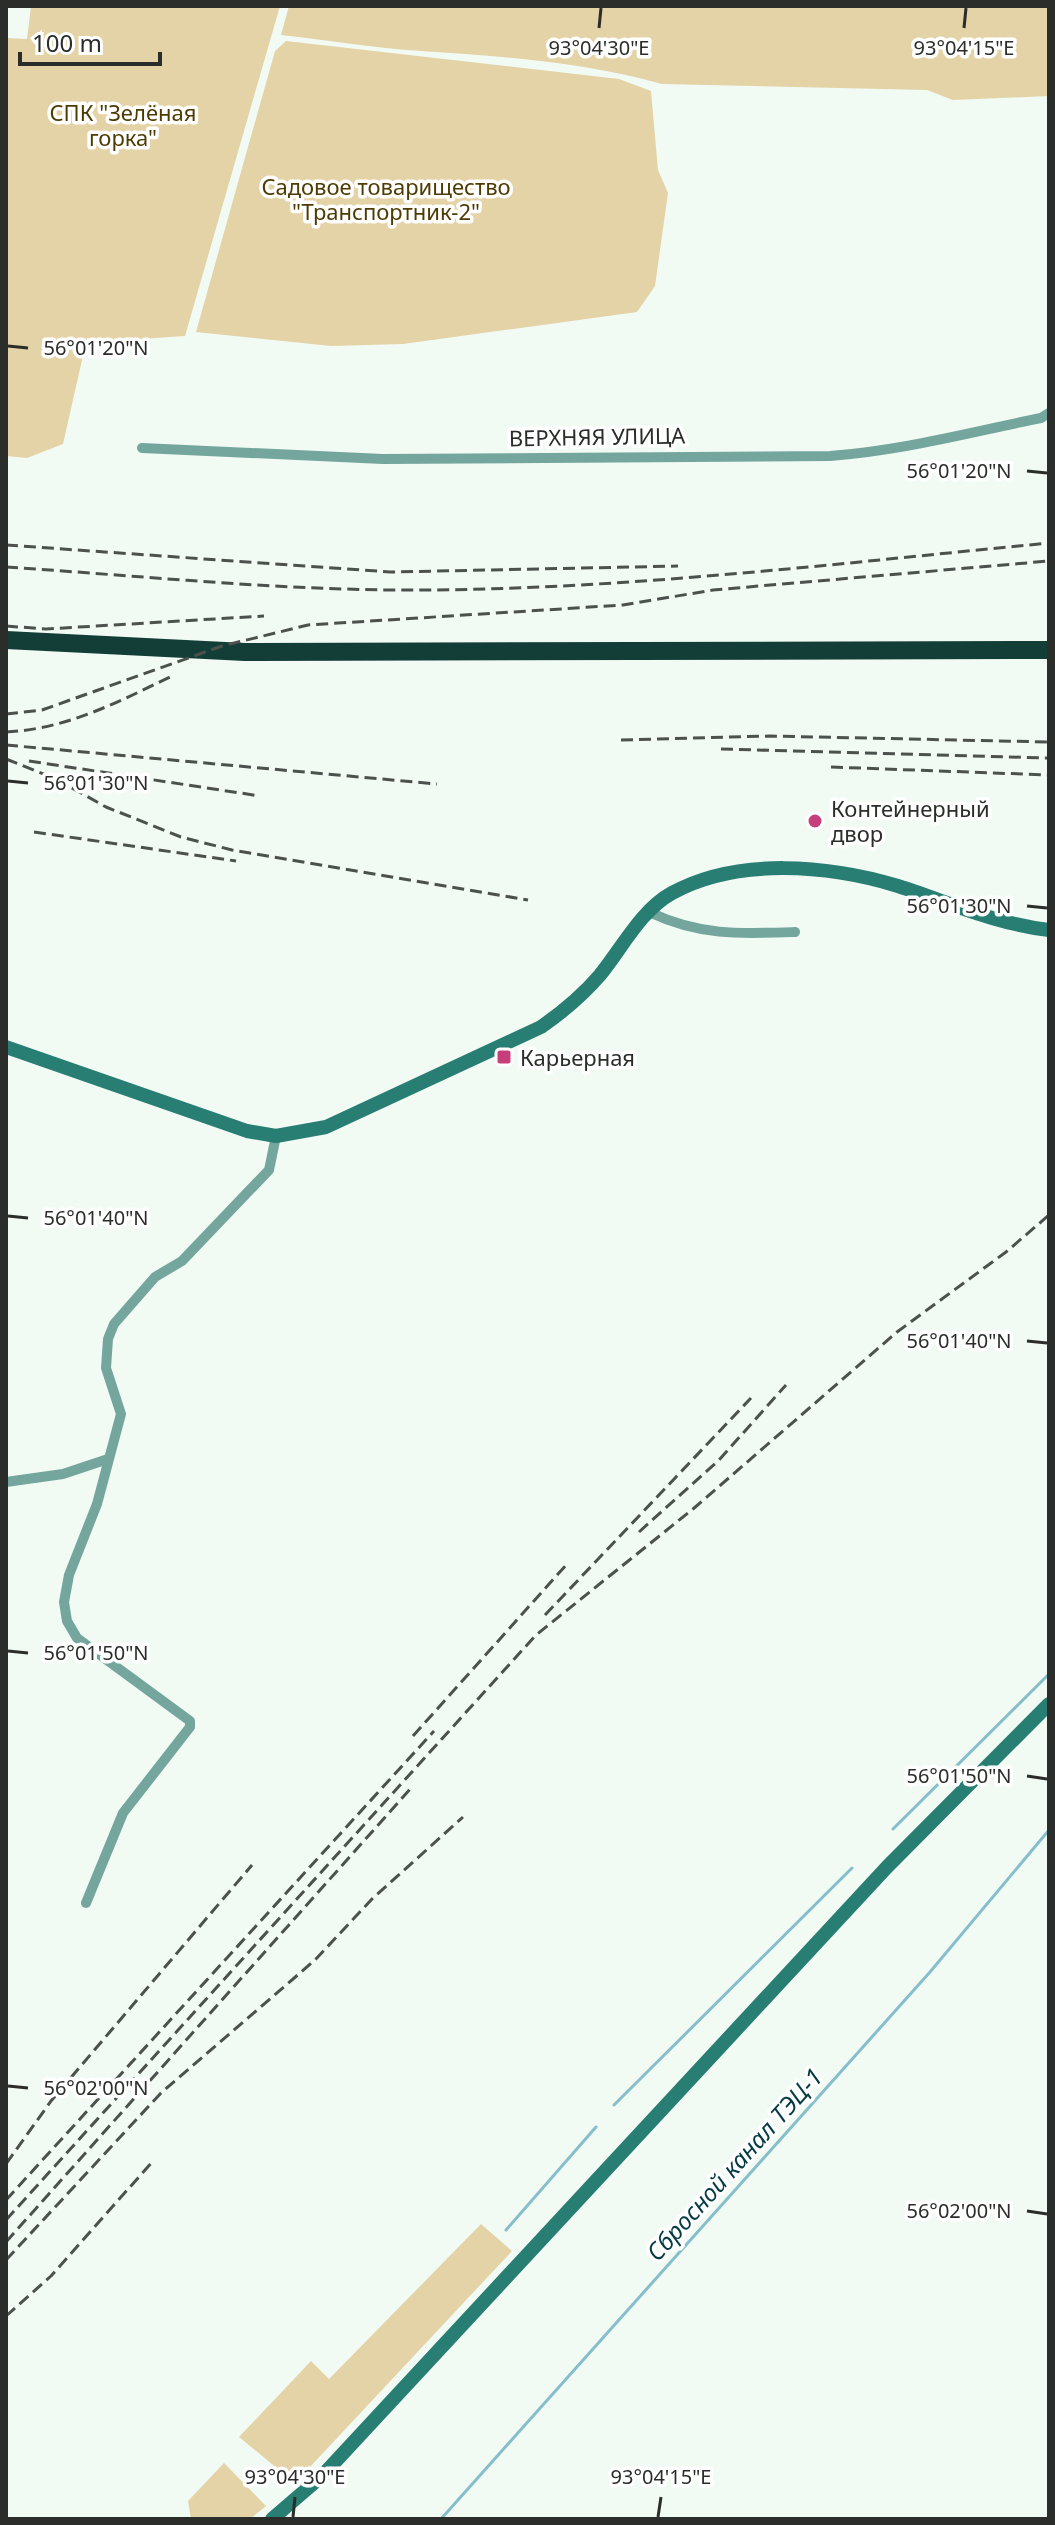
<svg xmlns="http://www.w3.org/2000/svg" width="1055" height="2525" font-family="'Noto Sans',sans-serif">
<rect width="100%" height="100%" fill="#f2faf4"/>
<g fill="#e3d3a7">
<path d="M 31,6 L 280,6 L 185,336 L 110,341 L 87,338 L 63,444 L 27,458 L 6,456 L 6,38 L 27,39 Z"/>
<path d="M 289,6 L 1049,6 L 1049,96 L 953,100 L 927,90 L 662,84 C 583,62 501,56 421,51 C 374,48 328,40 281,35 Z"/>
<path d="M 286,41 L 619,79 L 651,91 L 658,170 L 668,193 L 655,286 L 637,312 L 403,344 L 331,346 L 196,332 L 275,51 Z"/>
<path d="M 481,2224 L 512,2251 L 295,2483 L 239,2437 L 311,2361 L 329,2379 Z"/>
<path d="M 224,2463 L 266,2506 L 250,2519 L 191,2519 L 188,2501 Z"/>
</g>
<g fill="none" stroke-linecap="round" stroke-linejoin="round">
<g stroke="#86bfcb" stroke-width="3">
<path d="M 893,1829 L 1049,1674"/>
<path d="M 614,2105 L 852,1868"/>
<path d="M 506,2230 L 596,2127"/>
<path d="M 441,2519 L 930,1972 L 1049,1830"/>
</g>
<g stroke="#74a69d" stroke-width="10">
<path d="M 142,448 L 383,459 L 830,456 C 901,451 971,432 1041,418 L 1049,413"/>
<path d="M 649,912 C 700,936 740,934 795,932"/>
<path d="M 6,1482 L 63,1474 L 108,1459"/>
<path d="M 86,1903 L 123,1813 L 190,1727 L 190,1721 L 77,1638 L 67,1621 L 64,1602 L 69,1575 L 97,1504 L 121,1414 L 106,1368 L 108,1339 L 114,1324 L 155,1277 L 182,1261 L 269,1170 L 276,1136"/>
</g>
<g stroke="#287e72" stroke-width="14">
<path d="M 6,1047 L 247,1131 L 276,1136 L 326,1127 L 541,1027 C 564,1011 582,996 600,975 C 622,948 641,910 672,893 C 737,857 829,865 898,886 C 948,902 996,924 1049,930"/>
<path d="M 272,2519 L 322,2476 L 887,1867 L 1049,1704"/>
</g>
<path stroke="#123e37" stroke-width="18" d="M 6,640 L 245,652 L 1049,650"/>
<g stroke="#4d514e" stroke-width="3" stroke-dasharray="12 6" stroke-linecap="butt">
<path d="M 6,545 L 390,572 L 678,566"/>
<path d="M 6,567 C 144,576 284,591 422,590 C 631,589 841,563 1049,543"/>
<path d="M 6,626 L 46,629 L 264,616"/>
<path d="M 6,714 L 42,710 L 222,646 L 308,625 L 623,605 L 713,590 L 1049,561"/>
<path d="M 6,732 C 68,729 120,701 174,675"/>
<path d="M 621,740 L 770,736 L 1049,742"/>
<path d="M 6,745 L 437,784"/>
<path d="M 721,749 L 1049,758"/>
<path d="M 6,759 L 56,779 L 106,807 L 181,837 L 232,850 L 528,900"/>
<path d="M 29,761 L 260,796"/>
<path d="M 831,767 L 1049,775"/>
<path d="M 34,832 L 236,861"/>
<path d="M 639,1532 L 719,1460 L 786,1385"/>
<path d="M 545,1615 L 751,1398"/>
<path d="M 413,1736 L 567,1564"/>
<path d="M 6,2164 L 51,2101 L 252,1865"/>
<path d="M 6,2200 L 434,1731"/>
<path d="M 6,2220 L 536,1635 L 693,1509 L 897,1332 L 1006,1252 L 1049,1215"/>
<path d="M 6,2242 L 412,1787"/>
<path d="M 6,2260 L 161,2093 L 315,1960 L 372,1899 L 463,1817"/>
<path d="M 6,2316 L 51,2276 L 153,2161"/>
</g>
</g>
<path fill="none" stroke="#2a2d2a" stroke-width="3" d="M 599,28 L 601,8M 964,28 L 966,8M 8,346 L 28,348M 1027,471 L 1047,473M 8,781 L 28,783M 1027,906 L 1047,908M 8,1216 L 28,1218M 1027,1341 L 1047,1343M 8,1651 L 28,1653M 1027,1776 L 1047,1779M 8,2086 L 28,2088M 1027,2211 L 1047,2214M 293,2517 L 295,2497M 658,2517 L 661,2497"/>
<g fill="#c63e7a" stroke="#fff" stroke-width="3">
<circle cx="815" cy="821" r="8"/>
<rect x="496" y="1049" width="16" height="16" rx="4"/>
</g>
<g text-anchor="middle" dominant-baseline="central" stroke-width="7" stroke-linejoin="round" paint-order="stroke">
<g font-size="22" fill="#4d3b02" stroke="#fff">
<text x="123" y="112">СПК "Зелёная<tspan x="123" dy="25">горка"</tspan></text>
<text x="386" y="186">Садовое товарищество<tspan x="386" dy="25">"Транспортник-2"</tspan></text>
</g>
<g font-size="22" fill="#2a2d2a" stroke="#fff">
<text transform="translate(597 436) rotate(-1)">ВЕРХНЯЯ УЛИЦА</text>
</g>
<g font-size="22" fill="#2a2d2a" stroke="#fff" text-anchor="start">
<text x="831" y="808">Контейнерный<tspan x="831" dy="25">двор</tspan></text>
<text x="520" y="1057">Карьерная</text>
</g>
<g font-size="24" font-style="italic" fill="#033a44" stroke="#fff">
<text transform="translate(734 2164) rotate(-48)">Сбросной канал ТЭЦ-1</text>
</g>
</g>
<g font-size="20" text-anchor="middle" fill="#2a2d2a" stroke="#fff" stroke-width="7" stroke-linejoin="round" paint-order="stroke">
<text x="599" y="55">93°04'30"E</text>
<text x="964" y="55">93°04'15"E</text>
<text x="96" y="355">56°01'20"N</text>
<text x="959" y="478">56°01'20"N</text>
<text x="96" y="790">56°01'30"N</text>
<text x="959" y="913">56°01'30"N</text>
<text x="96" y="1225">56°01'40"N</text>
<text x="959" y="1348">56°01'40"N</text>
<text x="96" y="1660">56°01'50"N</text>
<text x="959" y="1783">56°01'50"N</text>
<text x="96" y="2095">56°02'00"N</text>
<text x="959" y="2218">56°02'00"N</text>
<text x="295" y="2484">93°04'30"E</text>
<text x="661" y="2484">93°04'15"E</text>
</g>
<rect width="1055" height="2525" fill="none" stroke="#2a2d2a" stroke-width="16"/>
<path d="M20 52v12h140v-12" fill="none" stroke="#2a2d2a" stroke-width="4"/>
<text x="32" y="52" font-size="24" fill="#2a2d2a" stroke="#ffffff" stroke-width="6" paint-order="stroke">100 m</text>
</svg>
